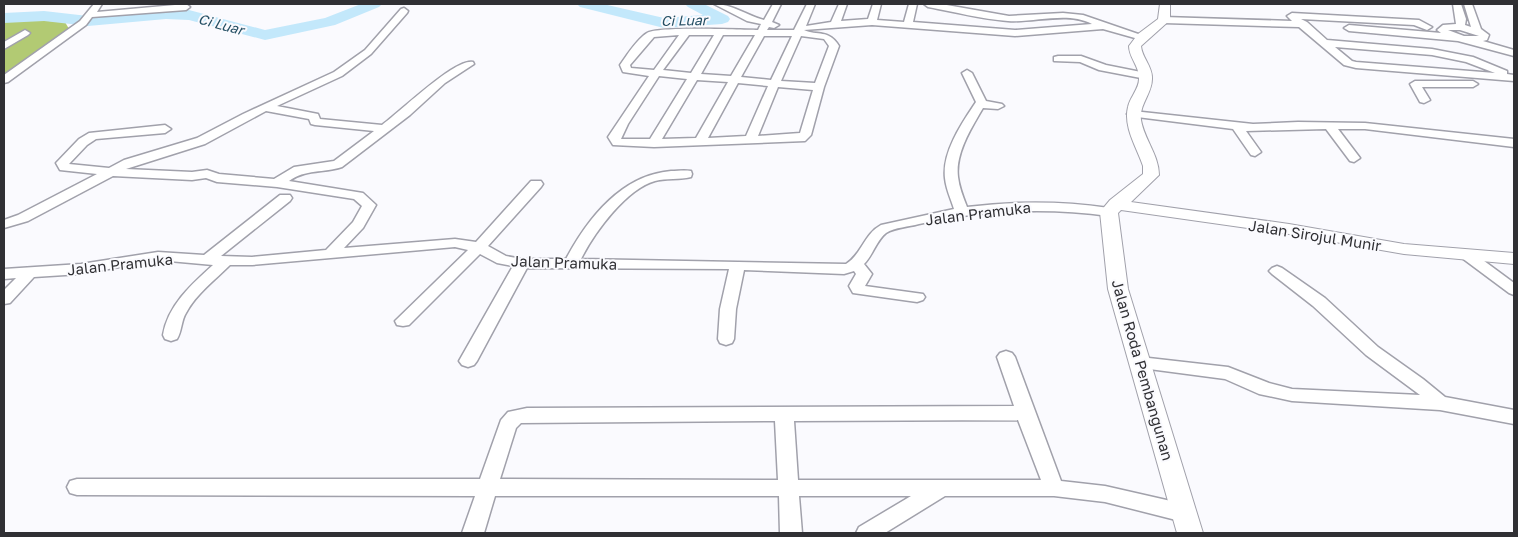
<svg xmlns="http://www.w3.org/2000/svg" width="1518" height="537" font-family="'Golos Text',sans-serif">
<rect width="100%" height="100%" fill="#fafafe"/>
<path fill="#b2ca73" d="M 32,20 L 65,22 L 69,29 L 4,75 L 4,21 Z"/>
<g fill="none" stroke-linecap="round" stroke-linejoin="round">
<g fill="#c3e8fb" fill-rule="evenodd">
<path d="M 361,4 L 382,4 L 379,7 L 335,25 L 265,40 L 189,20 L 166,19 L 88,26 L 44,21 L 4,23 L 4,13 L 44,11 L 88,16 L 166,9 L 189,10 L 265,30 L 325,18 Z"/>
<path d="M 577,4 L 603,4 L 664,18 L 703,15 L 688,7 L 685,4 L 704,4 L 728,16 L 730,19 L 728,22 L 722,24 L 664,28 L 580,7 Z"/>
</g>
<g stroke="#a1a1ab" stroke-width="3">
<g id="minor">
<path d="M 94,4 L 102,4 L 97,12 L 186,4 L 190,7 L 186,10 L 92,17 L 86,25 L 8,82 L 4,83 L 4,75 L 80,21 Z"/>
<path d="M 714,4 C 732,4 746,15 764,20 L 773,4 L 781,4 L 772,22 L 779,25 L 774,28 L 769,27 L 767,30 L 794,30 L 807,4 L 815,4 L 806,26 L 831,22 L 839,4 L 847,4 L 841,21 L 868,19 L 873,4 L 881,4 L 877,20 L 904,22 L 909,4 L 917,4 L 913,22 L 1015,30 L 1092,24 C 1067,11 1035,23 1008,21 C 981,19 955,12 928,7 L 924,4 L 941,4 L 1009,16 L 1063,13 L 1083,15 L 1147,37 L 1142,40 L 1103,29 L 1015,36 L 872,25 L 804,30 C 817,36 829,29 839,46 L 824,87 L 811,135 L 805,141 L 654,147 L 613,145 L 608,137 L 649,76 L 623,72 L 620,65 C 627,55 637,39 647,33 C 660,26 739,30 758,30 L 761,24 L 747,21 ZM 679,35 L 654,70 L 631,68 L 630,65 L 654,37 ZM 689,35 L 714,35 L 691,73 L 663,70 ZM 723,35 L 755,35 L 731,76 L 701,74 ZM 764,36 L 792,36 L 771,80 L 741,77 ZM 801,36 L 824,39 L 829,46 L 815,83 L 781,81 ZM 659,76 L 687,79 L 650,139 L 621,139 L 628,124 ZM 697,80 L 728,82 L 696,138 L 662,139 ZM 738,83 L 768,86 L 746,136 L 708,138 ZM 778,87 L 813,90 L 800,133 L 758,136 Z"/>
<path d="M 1453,4 L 1461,4 L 1466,19 L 1465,25 L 1471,27 L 1464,4 L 1472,4 L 1481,29 L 1489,35 L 1487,40 L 1483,41 L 1514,50 L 1514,56 L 1458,41 L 1349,31 L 1344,28 L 1349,25 L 1441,33 L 1437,30 L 1443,25 L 1456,24 ZM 1448,30 L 1460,30 L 1479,36 L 1464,36 Z"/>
<path d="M 404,8 L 408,11 L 407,13 L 371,54 L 342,76 L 277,106 L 318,114 L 320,119 L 382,125 C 399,113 455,58 473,62 L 474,64 L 445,83 L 410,115 L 342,167 C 324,173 305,169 289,181 L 363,193 L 376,205 L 363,228 L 344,248 L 455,239 L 476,242 L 531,181 L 541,181 L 543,184 L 541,187 L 488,246 L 506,256 L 522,259 L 566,259 C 588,218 622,175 671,171 C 678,171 684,170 691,171 L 692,174 L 691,177 C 679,180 667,178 655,181 C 626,189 594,233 581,259 L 846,264 C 862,254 864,234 881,225 L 954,209 C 951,199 946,189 945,178 C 942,152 962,123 976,102 L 962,73 L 967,70 L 972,73 L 986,101 L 1002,104 L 1004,106 L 998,109 L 983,108 C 972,127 955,153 958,177 C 959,187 963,197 967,207 C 1015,201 1061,201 1109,208 L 1116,212 L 1109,216 C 1045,207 983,210 919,224 C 909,227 895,227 886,233 C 876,241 873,255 864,264 L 872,274 L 865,286 L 923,294 L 925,297 L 923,300 L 917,302 L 853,293 L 849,286 L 856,274 L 854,271 L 844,274 L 744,270 L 736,309 L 734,339 L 732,343 L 726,345 L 720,343 L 718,339 L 720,309 L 729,269 L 527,268 L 477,361 L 474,365 L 468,367 L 462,365 L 459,361 L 513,266 L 497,263 L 480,254 L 409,325 L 403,326 L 397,325 L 395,321 L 468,250 L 455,247 L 252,265 L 230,265 C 215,280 196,294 186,313 C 181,321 182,331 177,339 L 171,341 L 165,339 L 163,335 C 168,305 192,284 213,265 L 158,260 L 81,274 L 34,277 L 10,303 L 4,304 L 4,290 L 16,278 L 4,279 L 4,269 L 81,264 L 158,252 L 204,255 L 280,195 L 290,195 L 292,198 L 290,201 L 221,256 L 252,257 L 326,250 L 353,222 L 362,206 L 354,199 L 277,187 L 217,182 L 206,178 L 192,180 L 113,176 L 28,221 L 4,228 L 4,220 L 18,215 L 97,174 L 60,170 L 56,163 L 79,139 L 89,133 L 165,125 L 171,129 L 165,133 L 96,139 L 87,145 L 69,164 L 109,168 L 124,160 L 197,138 L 243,114 L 334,72 L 365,50 L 401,9 ZM 266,111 L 309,119 L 311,124 L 315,125 L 374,131 L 334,161 L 294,167 L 274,179 L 219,174 L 207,170 L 192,172 L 126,169 L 205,144 Z"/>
<path d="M 1292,13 L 1419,20 L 1432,27 L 1427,30 L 1414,25 L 1301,19 L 1307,22 L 1327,40 L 1432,49 L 1473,57 L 1507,71 L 1507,74 L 1514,75 L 1514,81 L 1356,68 L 1344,65 L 1299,27 L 1164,23 L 1159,20 L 1164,17 L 1292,21 L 1287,16 ZM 1335,47 L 1432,55 L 1466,62 L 1495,73 L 1356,62 L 1352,61 Z"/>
<path d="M 25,30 L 30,33 L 28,35 L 4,49 L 4,42 Z"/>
<path d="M 1058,56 L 1081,56 L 1106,65 L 1146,73 L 1151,76 L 1146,79 L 1099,70 L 1080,62 L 1054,61 L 1054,57 Z"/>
<path d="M 1415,81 L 1473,81 L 1478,84 L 1473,87 L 1422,87 L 1430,100 L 1424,103 L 1420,102 L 1410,84 Z"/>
<path d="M 1133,111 L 1253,124 L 1298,122 L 1365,123 L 1514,139 L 1514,147 L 1365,129 L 1338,129 L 1360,158 L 1354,162 L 1350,161 L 1326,129 L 1246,131 L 1261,152 L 1255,156 L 1251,155 L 1233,129 L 1129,116 L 1127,114 L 1129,112 Z"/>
<path d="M 1467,251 L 1472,252 L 1514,283 L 1514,295 L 1509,293 L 1462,258 L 1460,255 L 1462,252 Z"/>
<path d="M 1277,266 L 1282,268 L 1325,298 L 1378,347 L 1423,379 L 1445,397 L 1514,410 L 1514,424 L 1440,410 L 1292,401 L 1259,394 L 1225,379 L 1134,367 L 1131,363 L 1134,359 L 1140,357 L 1228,367 L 1269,383 L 1292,389 L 1420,395 L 1366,355 L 1313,306 L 1272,274 L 1269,271 L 1272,268 Z"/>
<path d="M 1006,351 L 1012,353 L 1015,357 L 1061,481 L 1105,486 L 1184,504 L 1191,507 L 1194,513 L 1191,519 L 1184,522 L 1105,502 L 1054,496 L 945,496 L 885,533 L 856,533 L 859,527 L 911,496 L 799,496 L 802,533 L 780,533 L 779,496 L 495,496 L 484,533 L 462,533 L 475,496 L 77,495 L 70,493 L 67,487 L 70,481 L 77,479 L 480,479 L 501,420 L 508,412 L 527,408 L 1014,406 L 997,357 L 1000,353 ZM 1018,420 L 1041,480 L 798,480 L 794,421 ZM 775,421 L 778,480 L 500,479 L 516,428 L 521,423 Z"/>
</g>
</g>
<g stroke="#a1a1ab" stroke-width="2">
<path id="tertiary" d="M 1160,4 L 1170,4 L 1170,20 L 1141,46 C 1142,58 1153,67 1152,79 C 1152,94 1139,104 1141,120 C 1144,139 1159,155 1159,175 L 1131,202 L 1289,224 L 1404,244 L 1514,253 L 1514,264 L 1404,254 L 1289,234 L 1121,210 L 1118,213 L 1128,289 L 1203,533 L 1177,533 L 1108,289 L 1100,212 L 1110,200 L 1143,174 L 1143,166 C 1137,148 1123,127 1128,107 C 1130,97 1139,89 1139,79 C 1140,67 1129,58 1129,46 L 1138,34 L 1158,19 Z"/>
</g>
<use href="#minor" fill="#fff" fill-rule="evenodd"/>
<use href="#tertiary" fill="#fff" fill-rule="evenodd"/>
</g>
<g text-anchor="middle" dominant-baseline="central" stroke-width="4" stroke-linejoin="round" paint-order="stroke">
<g font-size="14" font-style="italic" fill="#234e63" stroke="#fafafe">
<text transform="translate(684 20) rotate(-1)">Ci Luar</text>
<text transform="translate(221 24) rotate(15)">Ci Luar</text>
</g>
<g font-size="15" fill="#303034" stroke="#fafafe">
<text transform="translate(978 213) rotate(-7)">Jalan Pramuka</text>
<text transform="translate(1315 235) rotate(9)">Jalan Sirojul Munir</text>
<text transform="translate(564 262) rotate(2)">Jalan Pramuka</text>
<text transform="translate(120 264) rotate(-6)">Jalan Pramuka</text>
<text transform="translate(1143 370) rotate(74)">Jalan Roda Pembangunan</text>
</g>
</g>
<rect width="1518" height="537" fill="none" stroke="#303034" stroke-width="10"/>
</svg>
